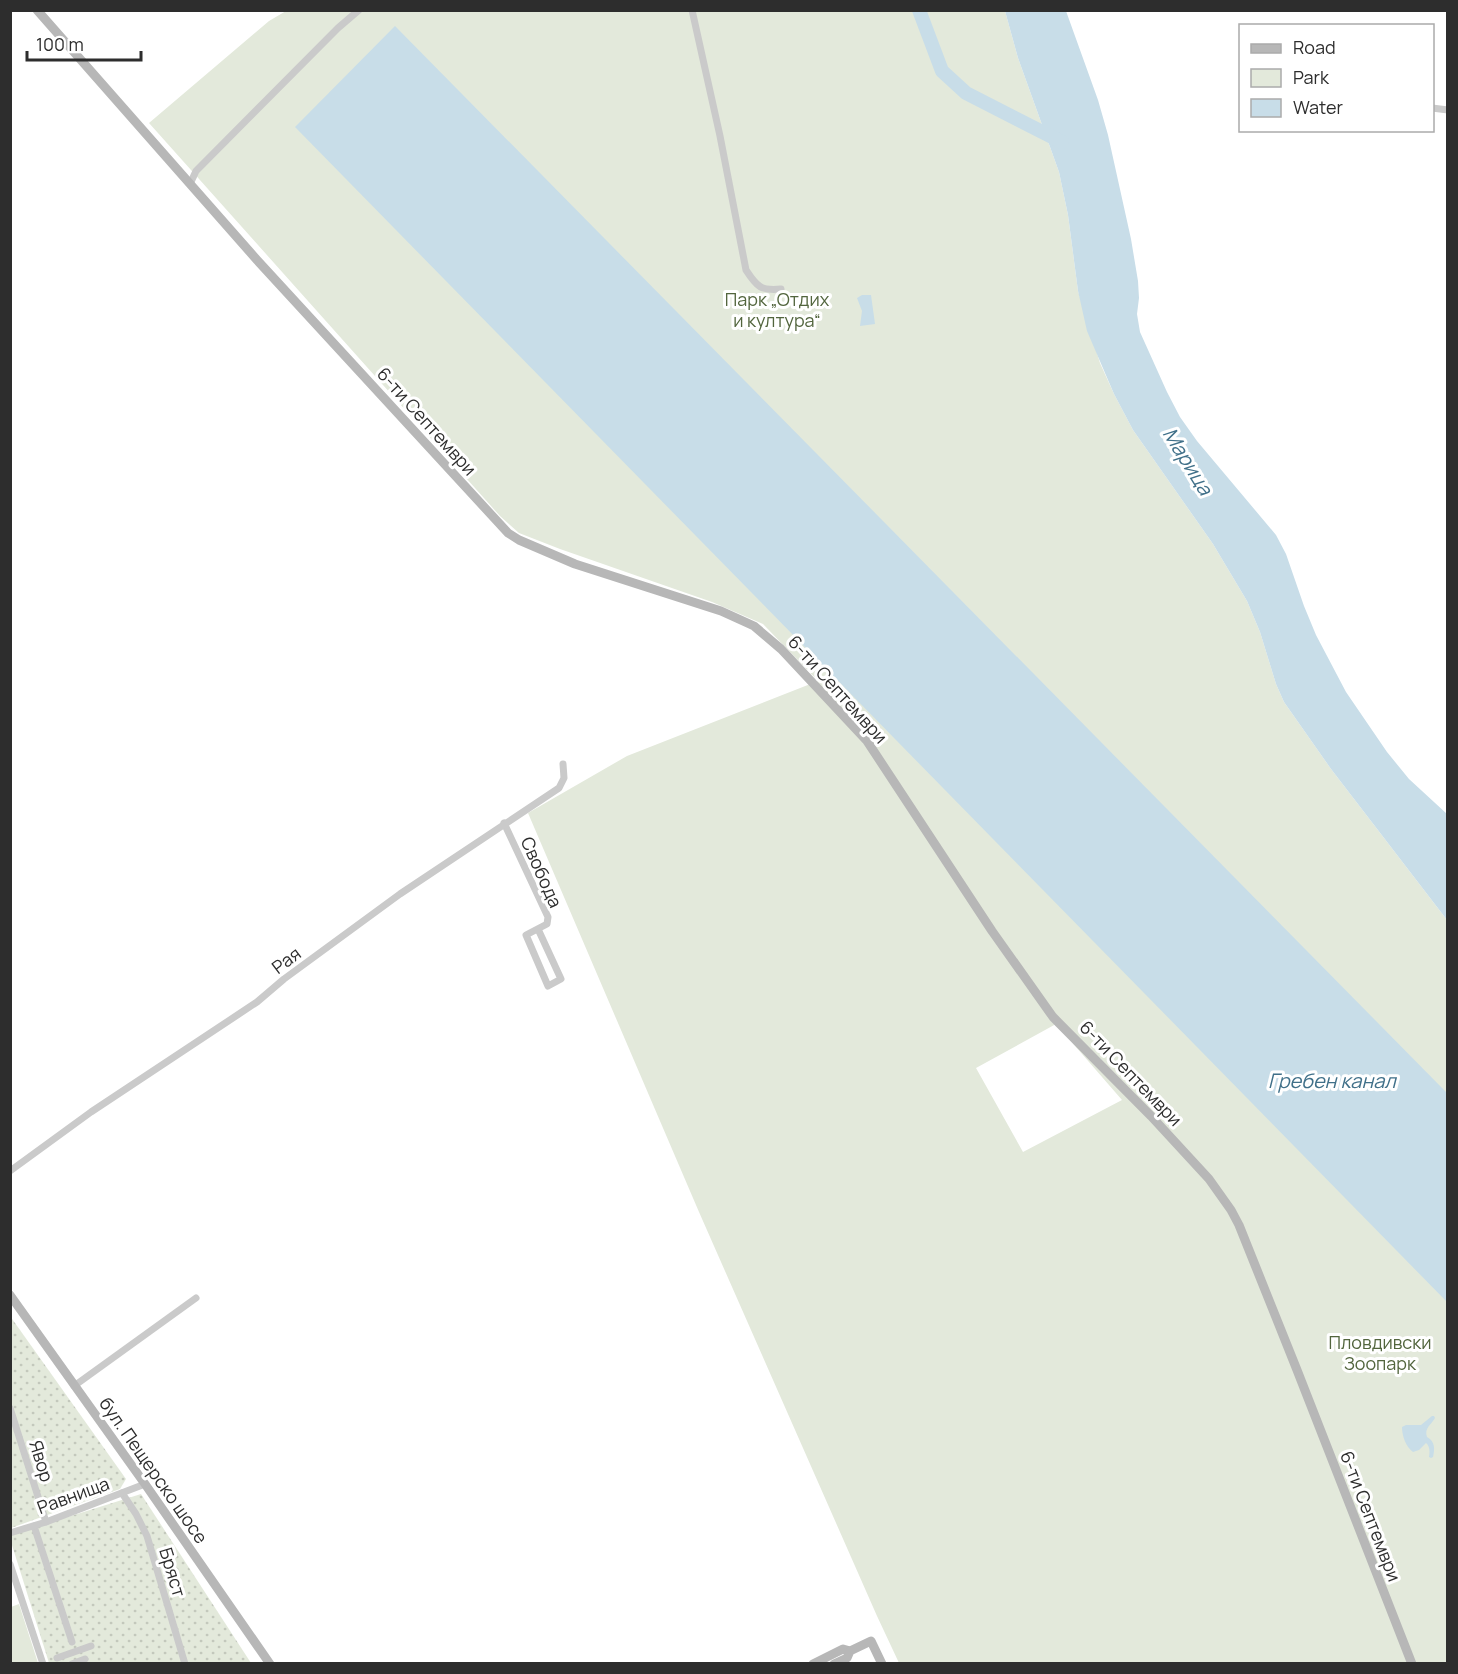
<svg xmlns="http://www.w3.org/2000/svg" width="1458" height="1674" font-family="Manrope,sans-serif">
<defs>
<pattern id="grass-dots" width="8" height="8" patternUnits="userSpaceOnUse" patternTransform="scale(1.5)"><rect width="8" height="8" fill="#e3e9db"/><path d="M2 2h.1M6 6h.1" fill="none" stroke="#c3c8bc" stroke-width="1.8" stroke-linecap="round"/></pattern>
</defs>
<rect width="100%" height="100%" fill="#fff"/>
<g fill="url(#grass-dots)">
<path d="M 10,1316 L 126,1479 L 120,1489 L 11,1528 Z"/>
<path d="M 141,1494 L 251,1663 L 49,1663 L 11,1542 L 10,1535 Z"/>
</g>
<g fill="#e3e9db" fill-rule="evenodd">
<path d="M 286,11 L 1005,11 L 1018,58 L 1059,172 L 1068,215 L 1078,291 L 1100,363 L 1114,394 L 1133,430 L 1213,544 L 1247,601 L 1260,632 L 1276,684 L 1284,702 L 1331,769 L 1447,920 L 1447,1663 L 899,1663 L 877,1616 L 699,1212 L 528,813 L 627,756 L 818,681 L 763,624 L 712,602 L 560,549 L 519,533 L 500,516 L 149,123 L 269,21 ZM 1056,1024 L 1122,1100 L 1023,1152 L 976,1068 Z"/>
<path d="M 19,1604 L 38,1663 L 11,1663 L 11,1607 Z"/>
</g>
<g fill="#c8dde8">
<path d="M 1005,11 L 1066,11 L 1098,100 L 1108,135 L 1131,239 L 1138,281 L 1139,298 L 1137,314 L 1140,332 L 1167,392 L 1180,417 L 1197,441 L 1276,535 L 1286,554 L 1304,606 L 1316,635 L 1346,692 L 1387,752 L 1409,779 L 1447,814 L 1447,920 L 1331,769 L 1284,702 L 1276,684 L 1260,632 L 1247,601 L 1213,544 L 1133,430 L 1114,394 L 1087,331 L 1078,291 L 1068,215 L 1059,172 L 1018,58 Z"/>
<path d="M 395,26 L 1447,1093 L 1447,1302 L 295,127 Z"/>
<path d="M 862,295 L 871,295 L 875,324 L 860,326 L 862,311 L 857,298 Z"/>
<path d="M 1432,1416 L 1434,1416 L 1435,1418 C 1431,1425 1424,1428 1427,1437 C 1435,1441 1435,1449 1433,1457 L 1431,1458 L 1429,1457 C 1430,1453 1430,1446 1426,1443 L 1419,1450 L 1413,1452 C 1406,1447 1402,1436 1402,1427 L 1406,1425 L 1421,1425 Z"/>
</g>
<g fill="none" stroke-linecap="round" stroke-linejoin="round">
<path stroke="#c8dde8" stroke-width="14" d="M 919,10 L 942,71 L 966,93 L 1062,142"/>
<g stroke="#cacaca" stroke-width="7">
<path d="M 692,10 L 720,136 L 746,270 C 757,287 761,291 781,289"/>
<path d="M 1432,108 L 1448,110"/>
<path d="M 190,184 L 196,171 L 338,28 L 359,10"/>
<path d="M 504,823 L 548,917 L 547,924 L 526,935 L 548,986 L 561,979 L 538,929"/>
<path d="M 10,1171 L 91,1112 L 257,1002 L 284,979 L 400,894 L 559,788 L 564,778 L 563,764"/>
<path d="M 74,1386 L 196,1298"/>
<path d="M 10,1408 L 46,1522"/>
<path d="M 122,1493 L 136,1514 L 147,1536 L 185,1664"/>
<path d="M 34,1526 L 72,1642"/>
<path d="M 10,1533 L 46,1522 L 145,1484"/>
<path d="M 10,1564 L 43,1664"/>
<path d="M 57,1658 L 91,1646"/>
<path d="M 72,1664 L 85,1659"/>
</g>
<g stroke="#b7b7b7" stroke-width="9">
<path d="M 37,10 L 257,260 L 508,533 L 519,540 L 575,564 L 721,611 L 754,626 L 781,649 L 867,741 L 992,931 L 1053,1017 L 1151,1116 L 1209,1179 L 1231,1210 L 1239,1225 L 1297,1370 L 1412,1664"/>
<path d="M 10,1295 L 145,1484 L 270,1664"/>
<path d="M 813,1664 L 843,1649 L 850,1651"/>
<path d="M 834,1664 L 847,1658 L 850,1651 L 871,1641 L 882,1664"/>
</g>
</g>
<g text-anchor="middle" dominant-baseline="central" stroke-width="6" stroke-linejoin="round" paint-order="stroke">
<g font-size="18" fill="#52653d" stroke="#fff">
<text x="777" y="299">Парк „Отдих<tspan x="777" dy="21">и култура“</tspan></text>
<text x="1380" y="1342">Пловдивски<tspan x="1380" dy="21">Зоопарк</tspan></text>
</g>
<g font-size="18" fill="#2d2d2d" stroke="#fff">
<text transform="translate(427 421) rotate(48)">6-ти Септември</text>
<text transform="translate(838 689) rotate(48)">6-ти Септември</text>
<text transform="translate(542 872) rotate(66)">Свобода</text>
<text transform="translate(286 960) rotate(-37)">Рая</text>
<text transform="translate(1131 1073) rotate(46)">6-ти Септември</text>
<text transform="translate(42 1461) rotate(73)">Явор</text>
<text transform="translate(154 1470) rotate(55)">бул. Пещерско шосе</text>
<text transform="translate(73 1495) rotate(-20)">Равнища</text>
<text transform="translate(1371 1516) rotate(69)">6-ти Септември</text>
<text transform="translate(173 1572) rotate(73)">Бряст</text>
</g>
<g font-size="20" font-style="italic" fill="#407089" stroke="#fff">
<text transform="translate(1188 461) rotate(58)">Марица</text>
<text x="1332" y="1080">Гребен канал</text>
</g>
</g>
<rect width="1458" height="1674" fill="none" stroke="#2d2d2d" stroke-width="24"/>
<rect x="1239" y="24" width="195" height="108" fill="#ffffff" stroke="#ababab" stroke-width="1.5"/>
<rect x="1251" y="44" width="30" height="9" fill="#b7b7b7" stroke="#ababab" stroke-width="1.5"/>
<text x="1293" y="54" font-size="18" fill="#2d2d2d">Road</text>
<rect x="1251" y="69" width="30" height="18" fill="#e3e9db" stroke="#ababab" stroke-width="1.5"/>
<text x="1293" y="84" font-size="18" fill="#2d2d2d">Park</text>
<rect x="1251" y="99" width="30" height="18" fill="#c8dde8" stroke="#ababab" stroke-width="1.5"/>
<text x="1293" y="114" font-size="18" fill="#2d2d2d">Water</text>
<path d="M27 51v9h114v-9" fill="none" stroke="#2d2d2d" stroke-width="3"/>
<text x="36" y="51" font-size="18" fill="#2d2d2d" stroke="#ffffff" stroke-width="4.5" paint-order="stroke">100 m</text>
</svg>
